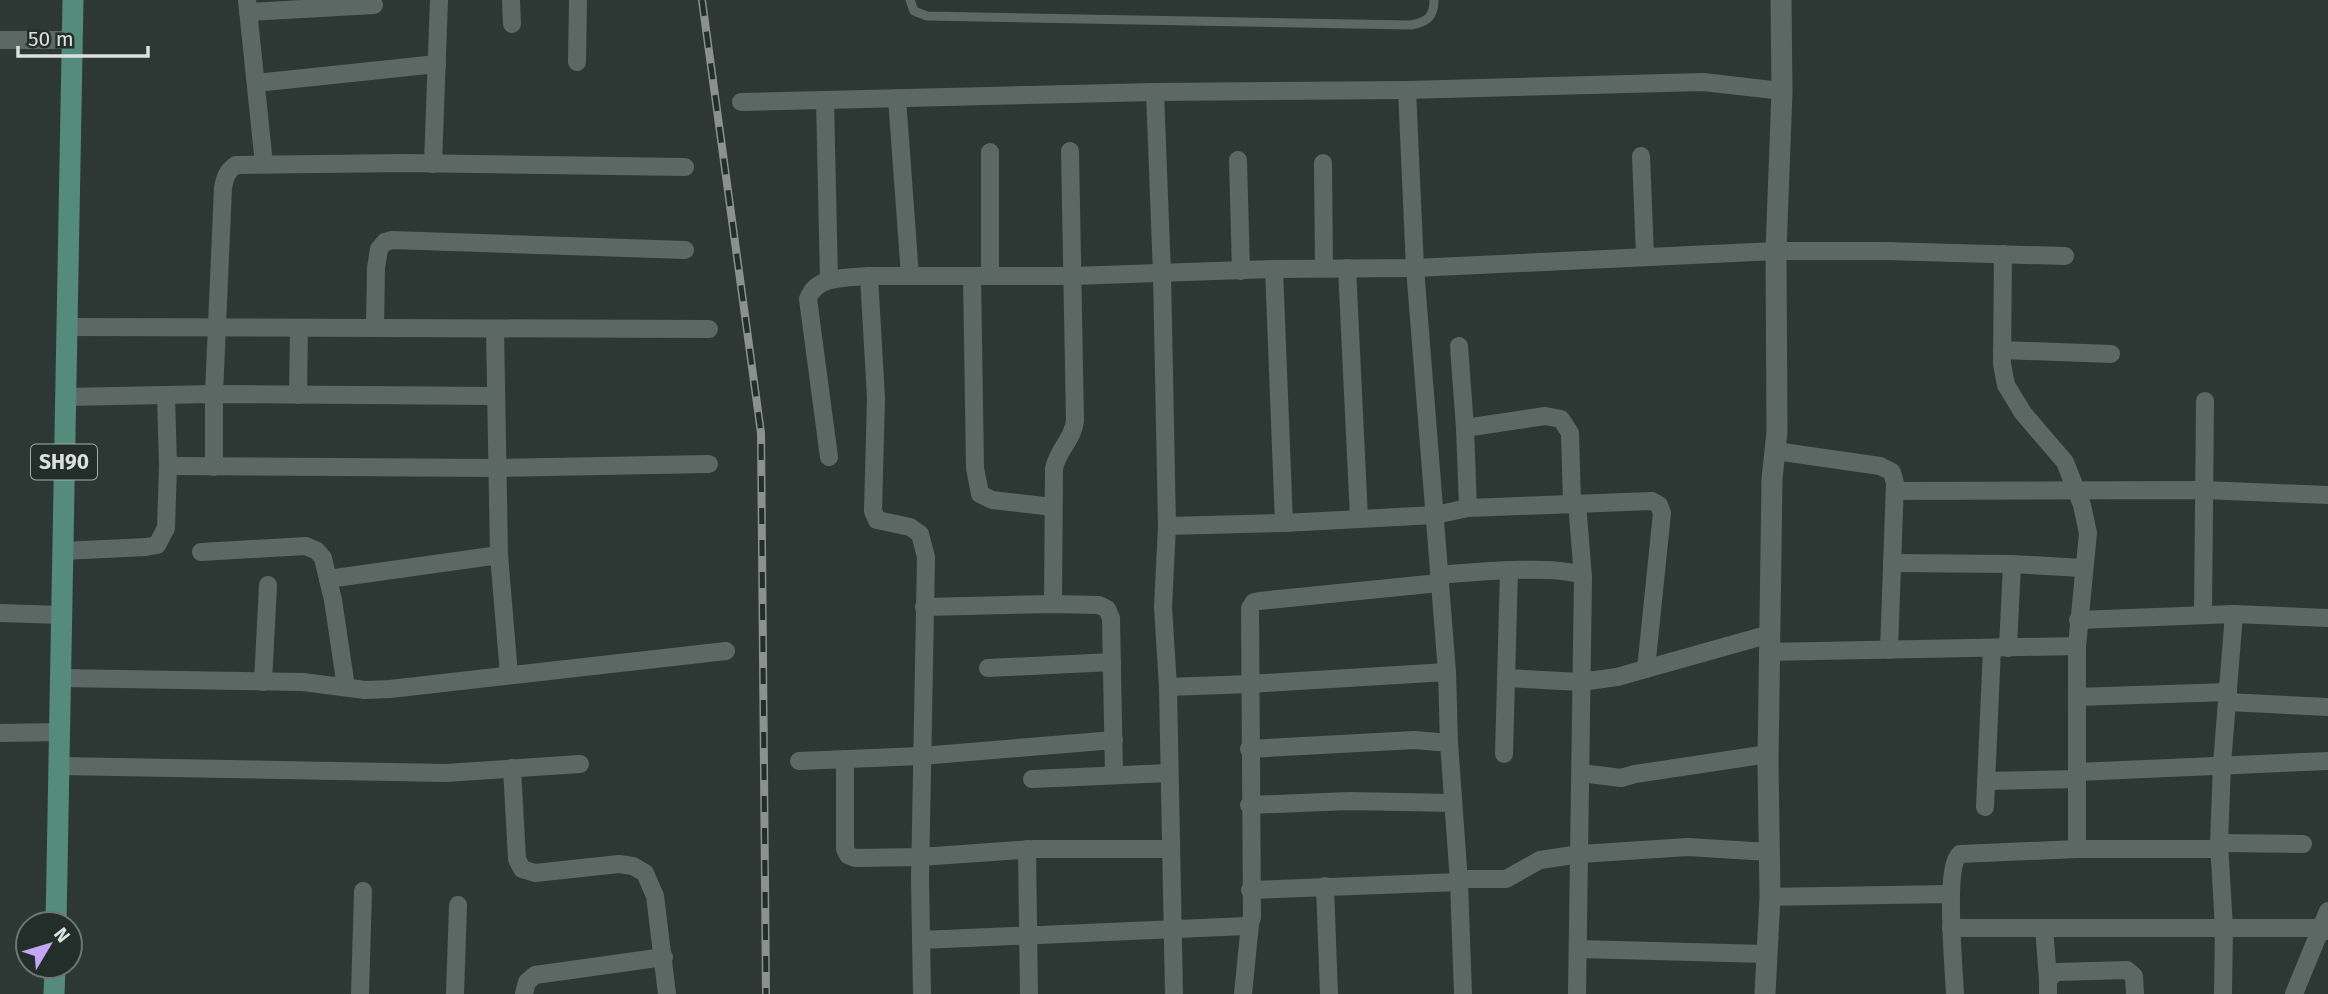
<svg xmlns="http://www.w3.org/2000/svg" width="2328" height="994" font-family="'Fira Sans',sans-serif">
<rect width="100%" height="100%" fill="#2d3834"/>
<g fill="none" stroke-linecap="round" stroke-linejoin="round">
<path stroke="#5c6864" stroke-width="9" d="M 910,0 L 914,11 L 927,16 L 1411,25 C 1427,22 1434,17 1434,0"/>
<g stroke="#5c6864" stroke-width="18">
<path d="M 247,0 L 264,164"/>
<path d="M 511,0 L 512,24"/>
<path d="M 248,12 L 374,5"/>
<path d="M 0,40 L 72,40"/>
<path d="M 577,62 L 578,0"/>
<path d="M 256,83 L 437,64"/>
<path d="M 897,98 L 910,276"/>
<path d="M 825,100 L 829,280"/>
<path d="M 741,102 L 1155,92"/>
<path d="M 990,152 L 990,276"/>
<path d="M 1641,156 L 1645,256"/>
<path d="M 1238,160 L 1241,271"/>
<path d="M 1323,163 L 1324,268"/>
<path d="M 433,164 L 439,0"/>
<path d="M 2003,254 L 2002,364 L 2006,385 L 2023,413 L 2065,462 L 2082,505 L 2088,533 L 2077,646 L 2077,849"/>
<path d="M 1347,268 L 1359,518"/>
<path d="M 1274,269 L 1284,523"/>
<path d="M 869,276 L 876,398 L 873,511 L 877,520 L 910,527 L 920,534 L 926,557 L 920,879 L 922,994"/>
<path d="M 972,276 L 975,468 L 980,494 L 992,500 L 1053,507"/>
<path d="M 67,327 L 709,329"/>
<path d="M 375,328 L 376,268 L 379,249 L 385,242 L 392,240 L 685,250"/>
<path d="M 495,329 L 499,555 L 509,675"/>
<path d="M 1459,346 L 1465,428 L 1468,508"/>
<path d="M 2002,350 L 2111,354"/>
<path d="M 298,395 L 299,328"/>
<path d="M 66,397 L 214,394 L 496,396"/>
<path d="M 1465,428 L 1545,416 L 1561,419 L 1570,433 L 1572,503"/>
<path d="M 1775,451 L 1880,466 L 1892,472 L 1895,483 L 1889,650"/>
<path d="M 829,457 L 808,299 C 816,275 847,278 869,276 L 1073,276 L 1274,269 L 1415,268 L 1776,251 L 1885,251 L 2065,256"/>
<path d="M 168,466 L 497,468 L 709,464"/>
<path d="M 214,467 L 214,394 L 223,188 C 225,177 227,171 236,165 L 404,163 L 685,167"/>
<path d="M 1895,491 L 2204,490 L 2328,495"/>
<path d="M 1577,503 L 1583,577"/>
<path d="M 1167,526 L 1284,523 L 1435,515 L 1468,508 L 1652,501 L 1659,505 L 1662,513 L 1646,669"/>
<path d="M 63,551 L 146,547 L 157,545 L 166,528 L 168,466 L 166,395"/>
<path d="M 201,552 L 306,546 L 317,551 L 323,558 L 326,571 L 333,600 L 346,687"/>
<path d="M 1892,563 L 2012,564 L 2083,568"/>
<path d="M 1439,575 C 1463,573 1569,563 1583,577 L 1577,994"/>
<path d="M 328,579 L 499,555"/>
<path d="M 1053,604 L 1054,469 C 1057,450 1073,440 1075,421 L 1070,151"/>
<path d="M 924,607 L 1053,604 L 1099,605 L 1107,609 L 1111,618 L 1114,775"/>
<path d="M 0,613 L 62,615"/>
<path d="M 2203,615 L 2205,401"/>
<path d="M 2078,620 L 2234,614 L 2328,618"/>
<path d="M 2008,648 L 2012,564"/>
<path d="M 1770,652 L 2077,646"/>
<path d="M 988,668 L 1112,662"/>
<path d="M 61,678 L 303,682 L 365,690 L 390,689 L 726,651"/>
<path d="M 1506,678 L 1581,682 L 1617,677 L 1770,634"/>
<path d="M 263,682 L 268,585"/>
<path d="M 1168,687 L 1249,684 L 1447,672"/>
<path d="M 2077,697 L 2228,692"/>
<path d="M 2227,702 L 2328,707"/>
<path d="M 0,733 L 60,732"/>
<path d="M 1449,743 L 1459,882 L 1463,994"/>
<path d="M 1249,749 L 1415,740 L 1449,743 L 1447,672 L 1415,268 L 1407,90"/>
<path d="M 1504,754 L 1509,570"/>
<path d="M 845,759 L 845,849 L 848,855 L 855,858 L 920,857 L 1034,849 L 1170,849"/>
<path d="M 799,761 L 921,756 L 1114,740"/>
<path d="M 59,766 L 446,773 L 580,764"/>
<path d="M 512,768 L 517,859 L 522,869 L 535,873 L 619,864 L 633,866 L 645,873 L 655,896 L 667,994"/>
<path d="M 2077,772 L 2328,761"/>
<path d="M 1581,773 L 1621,778 L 1635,774 L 1768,754"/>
<path d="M 1032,779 L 1169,773"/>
<path d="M 1986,781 L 2077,779"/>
<path d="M 1249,805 L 1349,801 L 1453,803"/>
<path d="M 1985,807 L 1992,648"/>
<path d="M 2219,843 L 2303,844"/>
<path d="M 1027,849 L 1029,994"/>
<path d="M 1459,879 L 1506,879 L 1540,860 L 1580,854 L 1688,847 L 1769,852"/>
<path d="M 1325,886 L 1329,994"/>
<path d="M 1250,890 L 1459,882"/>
<path d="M 1770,897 L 1951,894"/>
<path d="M 1951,928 L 2321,928 L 2328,931"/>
<path d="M 2044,928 L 2048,979"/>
<path d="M 921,940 L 1246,926 L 1250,924 L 1252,917 L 1250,608 L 1254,602 L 1259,601 L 1439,583"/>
<path d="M 1579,949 L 1766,954"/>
<path d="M 360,994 L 363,891"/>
<path d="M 455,994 L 458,905"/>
<path d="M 524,994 L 527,982 L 535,975 L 664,957"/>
<path d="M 1174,994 L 1168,687 L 1163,607 L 1167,526 L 1162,274 L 1155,92 L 1407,90 L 1703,82 L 1782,91"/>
<path d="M 1243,994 L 1250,924"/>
<path d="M 1955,994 C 1954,970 1944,866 1960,854 L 2077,849 L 2219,849"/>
<path d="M 2048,994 L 2048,979 L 2057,972 L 2127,970 L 2134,976 L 2135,994"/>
<path d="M 2223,994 L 2224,928 L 2219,843 L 2222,764 L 2234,614"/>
<path d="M 2294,994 L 2328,911"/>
</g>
<path stroke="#5c6864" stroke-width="21" d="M 1765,994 L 1770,897 L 1768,762 L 1772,479 L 1777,432 L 1776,251 L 1782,91 L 1781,0"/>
<g stroke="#548b7a" stroke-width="21">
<path d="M 56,924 L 73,0"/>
<path d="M 54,994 L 55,966"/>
</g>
<g stroke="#89928e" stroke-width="8">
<path id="rail" d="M 702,0 L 761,433 L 766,994"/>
</g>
<use href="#rail" stroke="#232e2a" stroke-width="5" stroke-dasharray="16" stroke-linecap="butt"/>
</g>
<g text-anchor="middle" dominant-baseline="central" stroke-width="7" stroke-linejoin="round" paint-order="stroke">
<rect fill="#232e2a" stroke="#a3aba8" stroke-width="2" x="31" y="444.5" width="66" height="35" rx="5"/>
<g font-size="21" font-weight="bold" fill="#dae1de">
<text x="64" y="462">SH90</text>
</g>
</g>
<g transform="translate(49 945) rotate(52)"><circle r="33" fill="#232e2a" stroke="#6c7672" stroke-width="2"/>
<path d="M0-5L12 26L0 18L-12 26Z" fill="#c3a7f2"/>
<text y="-10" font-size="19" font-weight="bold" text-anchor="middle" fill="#dae1de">N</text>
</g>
<path d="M18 46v10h130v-10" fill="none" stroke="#dae1de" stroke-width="3.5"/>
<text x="28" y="46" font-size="21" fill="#dae1de" stroke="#232e2a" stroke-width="5" paint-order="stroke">50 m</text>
</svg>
